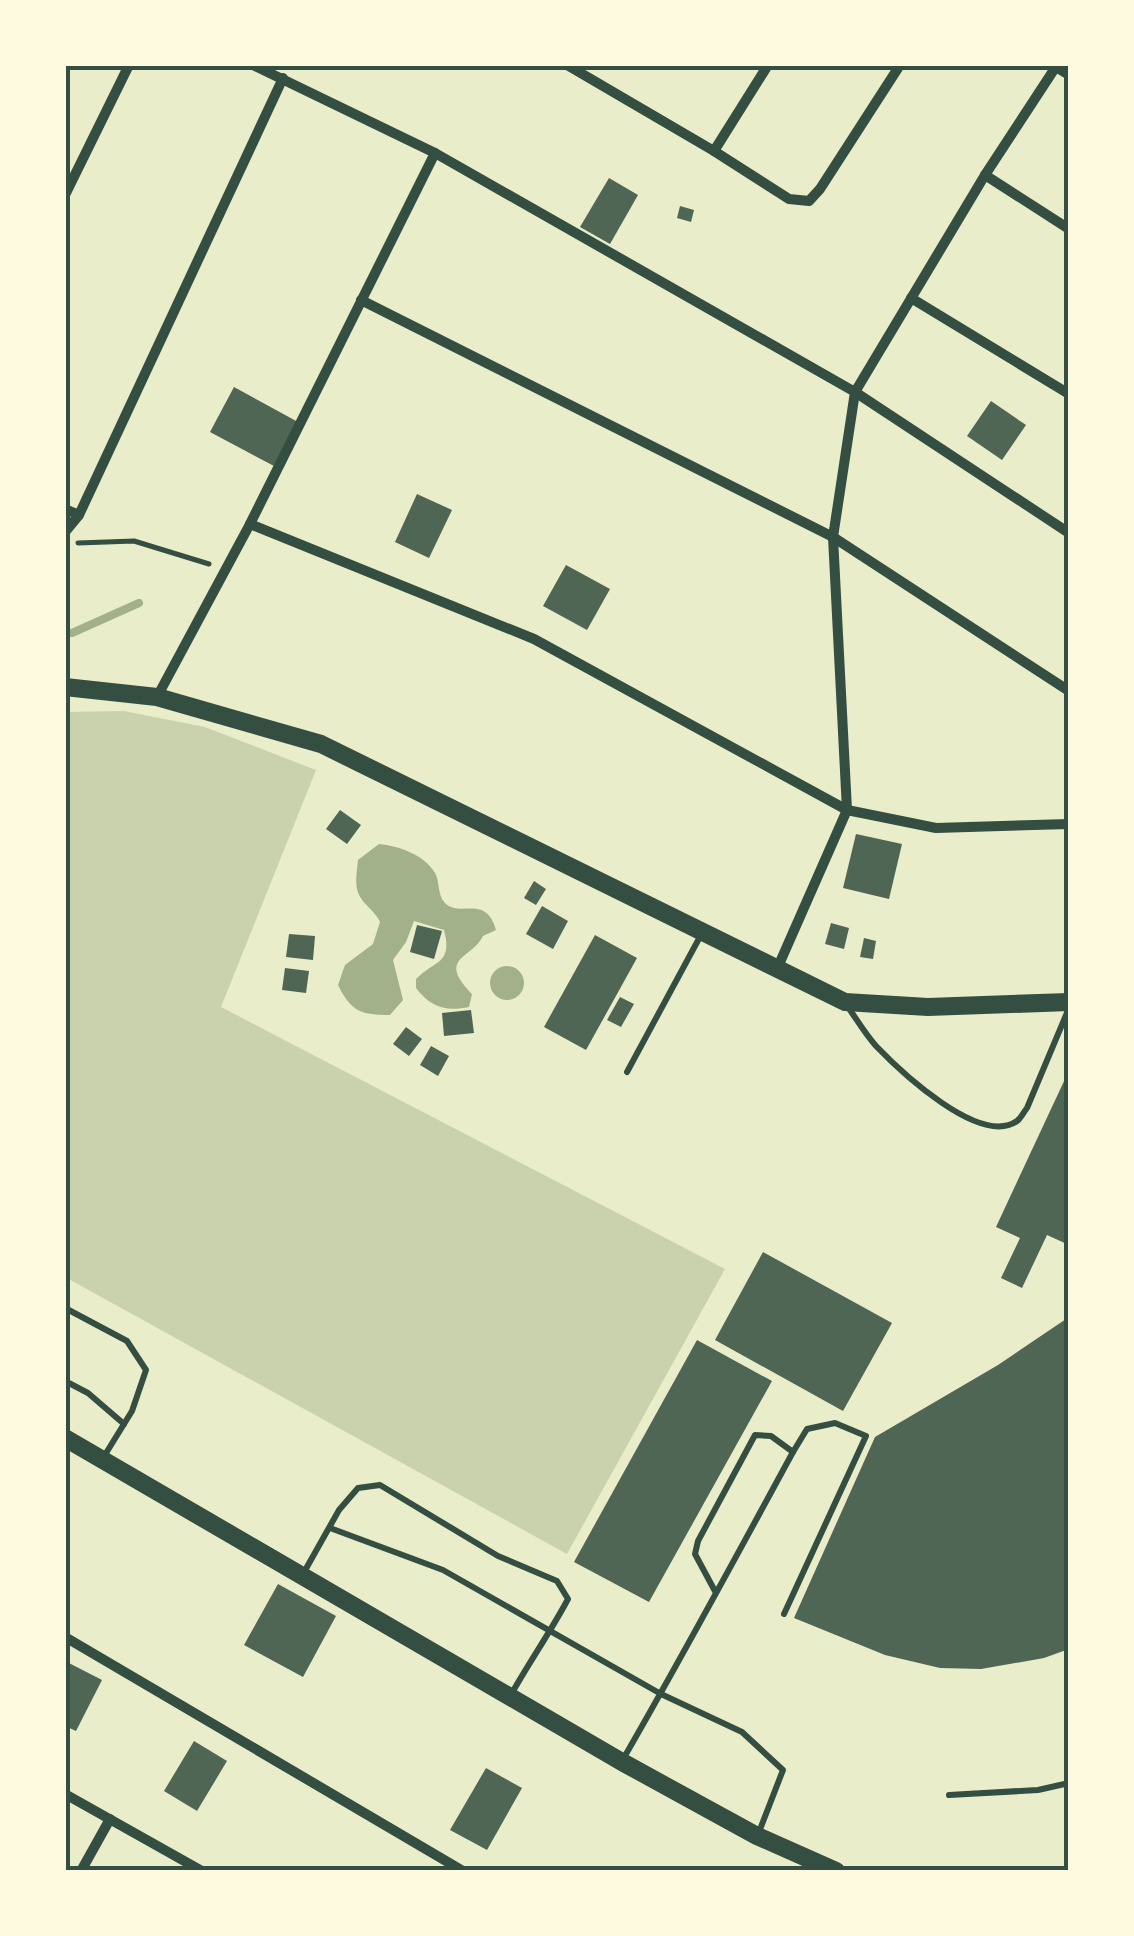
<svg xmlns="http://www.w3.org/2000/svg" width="1134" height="1936" font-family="Bitter,serif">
<rect width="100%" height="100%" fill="#e9edc9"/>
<path fill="#cad2ad" d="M 124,711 L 205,727 L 316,770 L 221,1007 L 725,1269 L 567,1554 L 65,1277 L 65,712 Z"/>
<g fill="#a3b18a">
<path d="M 379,844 C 398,846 424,854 435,873 C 440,881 437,895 445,903 C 460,918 486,894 496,930 L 483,936 C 472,959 436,957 472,994 L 469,1007 C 446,1012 430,1007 416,988 L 416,979 C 435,960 453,964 444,930 L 414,921 L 406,942 L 393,960 L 403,1000 L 390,1015 C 362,1015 351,1012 338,985 L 345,965 L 373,944 L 380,922 C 375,911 364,905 359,895 C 354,885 357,871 358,860 Z"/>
<circle cx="507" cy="983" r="17"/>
</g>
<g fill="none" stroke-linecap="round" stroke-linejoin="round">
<path stroke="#a3b18a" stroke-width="8" d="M 65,633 L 72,633 L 139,603"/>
</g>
<g fill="#4f6655">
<path d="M 609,178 L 638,195 L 610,244 L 580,227 Z"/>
<path d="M 680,206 L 694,210 L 691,222 L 677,218 Z"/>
<path d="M 234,387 L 298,422 L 274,466 L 210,432 Z"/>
<path d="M 991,401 L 1026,425 L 1002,460 L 967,436 Z"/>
<path d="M 417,494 L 452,510 L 429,558 L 395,542 Z"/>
<path d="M 566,565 L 610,589 L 587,630 L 543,606 Z"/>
<path d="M 340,810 L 361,825 L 347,844 L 326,829 Z"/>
<path d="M 856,834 L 902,844 L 889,899 L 843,888 Z"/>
<path d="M 534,881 L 546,889 L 536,905 L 524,898 Z"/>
<path d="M 542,906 L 568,921 L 553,949 L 526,934 Z"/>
<path d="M 831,923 L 849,928 L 844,949 L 825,944 Z"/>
<path d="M 417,925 L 442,931 L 434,959 L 410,952 Z"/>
<path d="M 289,934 L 315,936 L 313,960 L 286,957 Z"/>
<path d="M 595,935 L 637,958 L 586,1050 L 544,1027 Z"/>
<path d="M 864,938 L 876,941 L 873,959 L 860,957 Z"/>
<path d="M 285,968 L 309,971 L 306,993 L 282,990 Z"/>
<path d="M 620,997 L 634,1004 L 621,1027 L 607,1020 Z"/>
<path d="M 471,1010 L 474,1033 L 444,1036 L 442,1013 Z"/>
<path d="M 406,1027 L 422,1039 L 409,1056 L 393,1044 Z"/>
<path d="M 431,1046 L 449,1056 L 438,1076 L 420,1065 Z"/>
<path d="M 1065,1079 L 1069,1081 L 1069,1245 L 1047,1235 L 1022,1288 L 1001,1278 L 1020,1238 L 996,1227 Z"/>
<path d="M 763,1252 L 892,1323 L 843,1411 L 715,1340 Z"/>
<path d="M 1069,1317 L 1069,1649 L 1044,1658 L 981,1669 L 940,1668 L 885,1655 L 794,1618 L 875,1437 L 998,1365 Z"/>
<path d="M 697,1340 L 772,1381 L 649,1602 L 574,1562 Z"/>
<path d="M 278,1584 L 336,1616 L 303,1677 L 244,1645 Z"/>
<path d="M 65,1661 L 102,1680 L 76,1731 L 65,1726 Z"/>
<path d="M 194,1741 L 227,1761 L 197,1811 L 164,1791 Z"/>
<path d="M 486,1768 L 522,1788 L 487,1850 L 450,1830 Z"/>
</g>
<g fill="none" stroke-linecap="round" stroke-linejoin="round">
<path stroke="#344e41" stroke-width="5" d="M 78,543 L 134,541 L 209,564"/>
<g stroke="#344e41" stroke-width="6">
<path d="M 848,1007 C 857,1020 866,1035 876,1046 C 900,1071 980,1147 1017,1121 C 1021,1118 1023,1113 1027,1108 L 1069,1008"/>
<path d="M 627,1072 L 702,933"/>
<path d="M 65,1308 L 127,1341 L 146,1370 L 132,1411 L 103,1458"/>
<path d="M 65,1381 L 88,1393 L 124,1424"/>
<path d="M 330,1528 L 443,1570 L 661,1694 L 742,1732 L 783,1770 L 759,1832"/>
<path d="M 303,1574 L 339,1510 L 358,1488 L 380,1485 L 498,1556 L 557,1581 L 568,1599 C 551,1631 530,1661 512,1693"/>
<path d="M 784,1614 L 866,1436 L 835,1423 L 807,1429 L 793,1452"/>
<path d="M 622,1761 C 681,1659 737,1555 793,1452 L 771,1436 L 755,1435 L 698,1541 L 695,1554 L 716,1593"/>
<path d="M 949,1795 L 1038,1790 L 1069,1783"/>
</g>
<g stroke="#344e41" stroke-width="10">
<path d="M 253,65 L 435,153"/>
<path d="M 567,65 L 714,151 L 789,199 L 809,201 L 820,189 L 900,65"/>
<path d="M 1056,67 L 1069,75"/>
<path d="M 714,151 L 768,65"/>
<path d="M 985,175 L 1069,229"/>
<path d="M 65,195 L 129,65"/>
<path d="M 911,298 L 1069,394"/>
<path d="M 361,300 L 833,537 L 1069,691"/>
<path d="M 65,509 L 79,515 L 283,78"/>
<path d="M 250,524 L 534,639 L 847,810 L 936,828 L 1069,824"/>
<path d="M 65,532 L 79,515"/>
<path d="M 157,697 L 250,524 L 435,153 L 855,392 L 1069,533"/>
<path d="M 777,969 L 847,810 L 833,537 L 855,392 L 985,175 L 1057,65"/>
<path d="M 65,1637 L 463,1871"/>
<path d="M 65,1794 L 202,1871"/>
<path d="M 81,1871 L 110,1819"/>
</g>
<g stroke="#344e41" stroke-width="18">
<path d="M 65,687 L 157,697 L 321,744 L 845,1002 L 928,1007 L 1069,1002"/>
<path d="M 65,1438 L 622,1762 L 757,1836 L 836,1871"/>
</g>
</g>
<rect width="1134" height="1936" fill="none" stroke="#fefae0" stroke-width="135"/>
<rect x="68" y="68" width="998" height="1800" fill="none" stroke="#344e41" stroke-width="4"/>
</svg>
